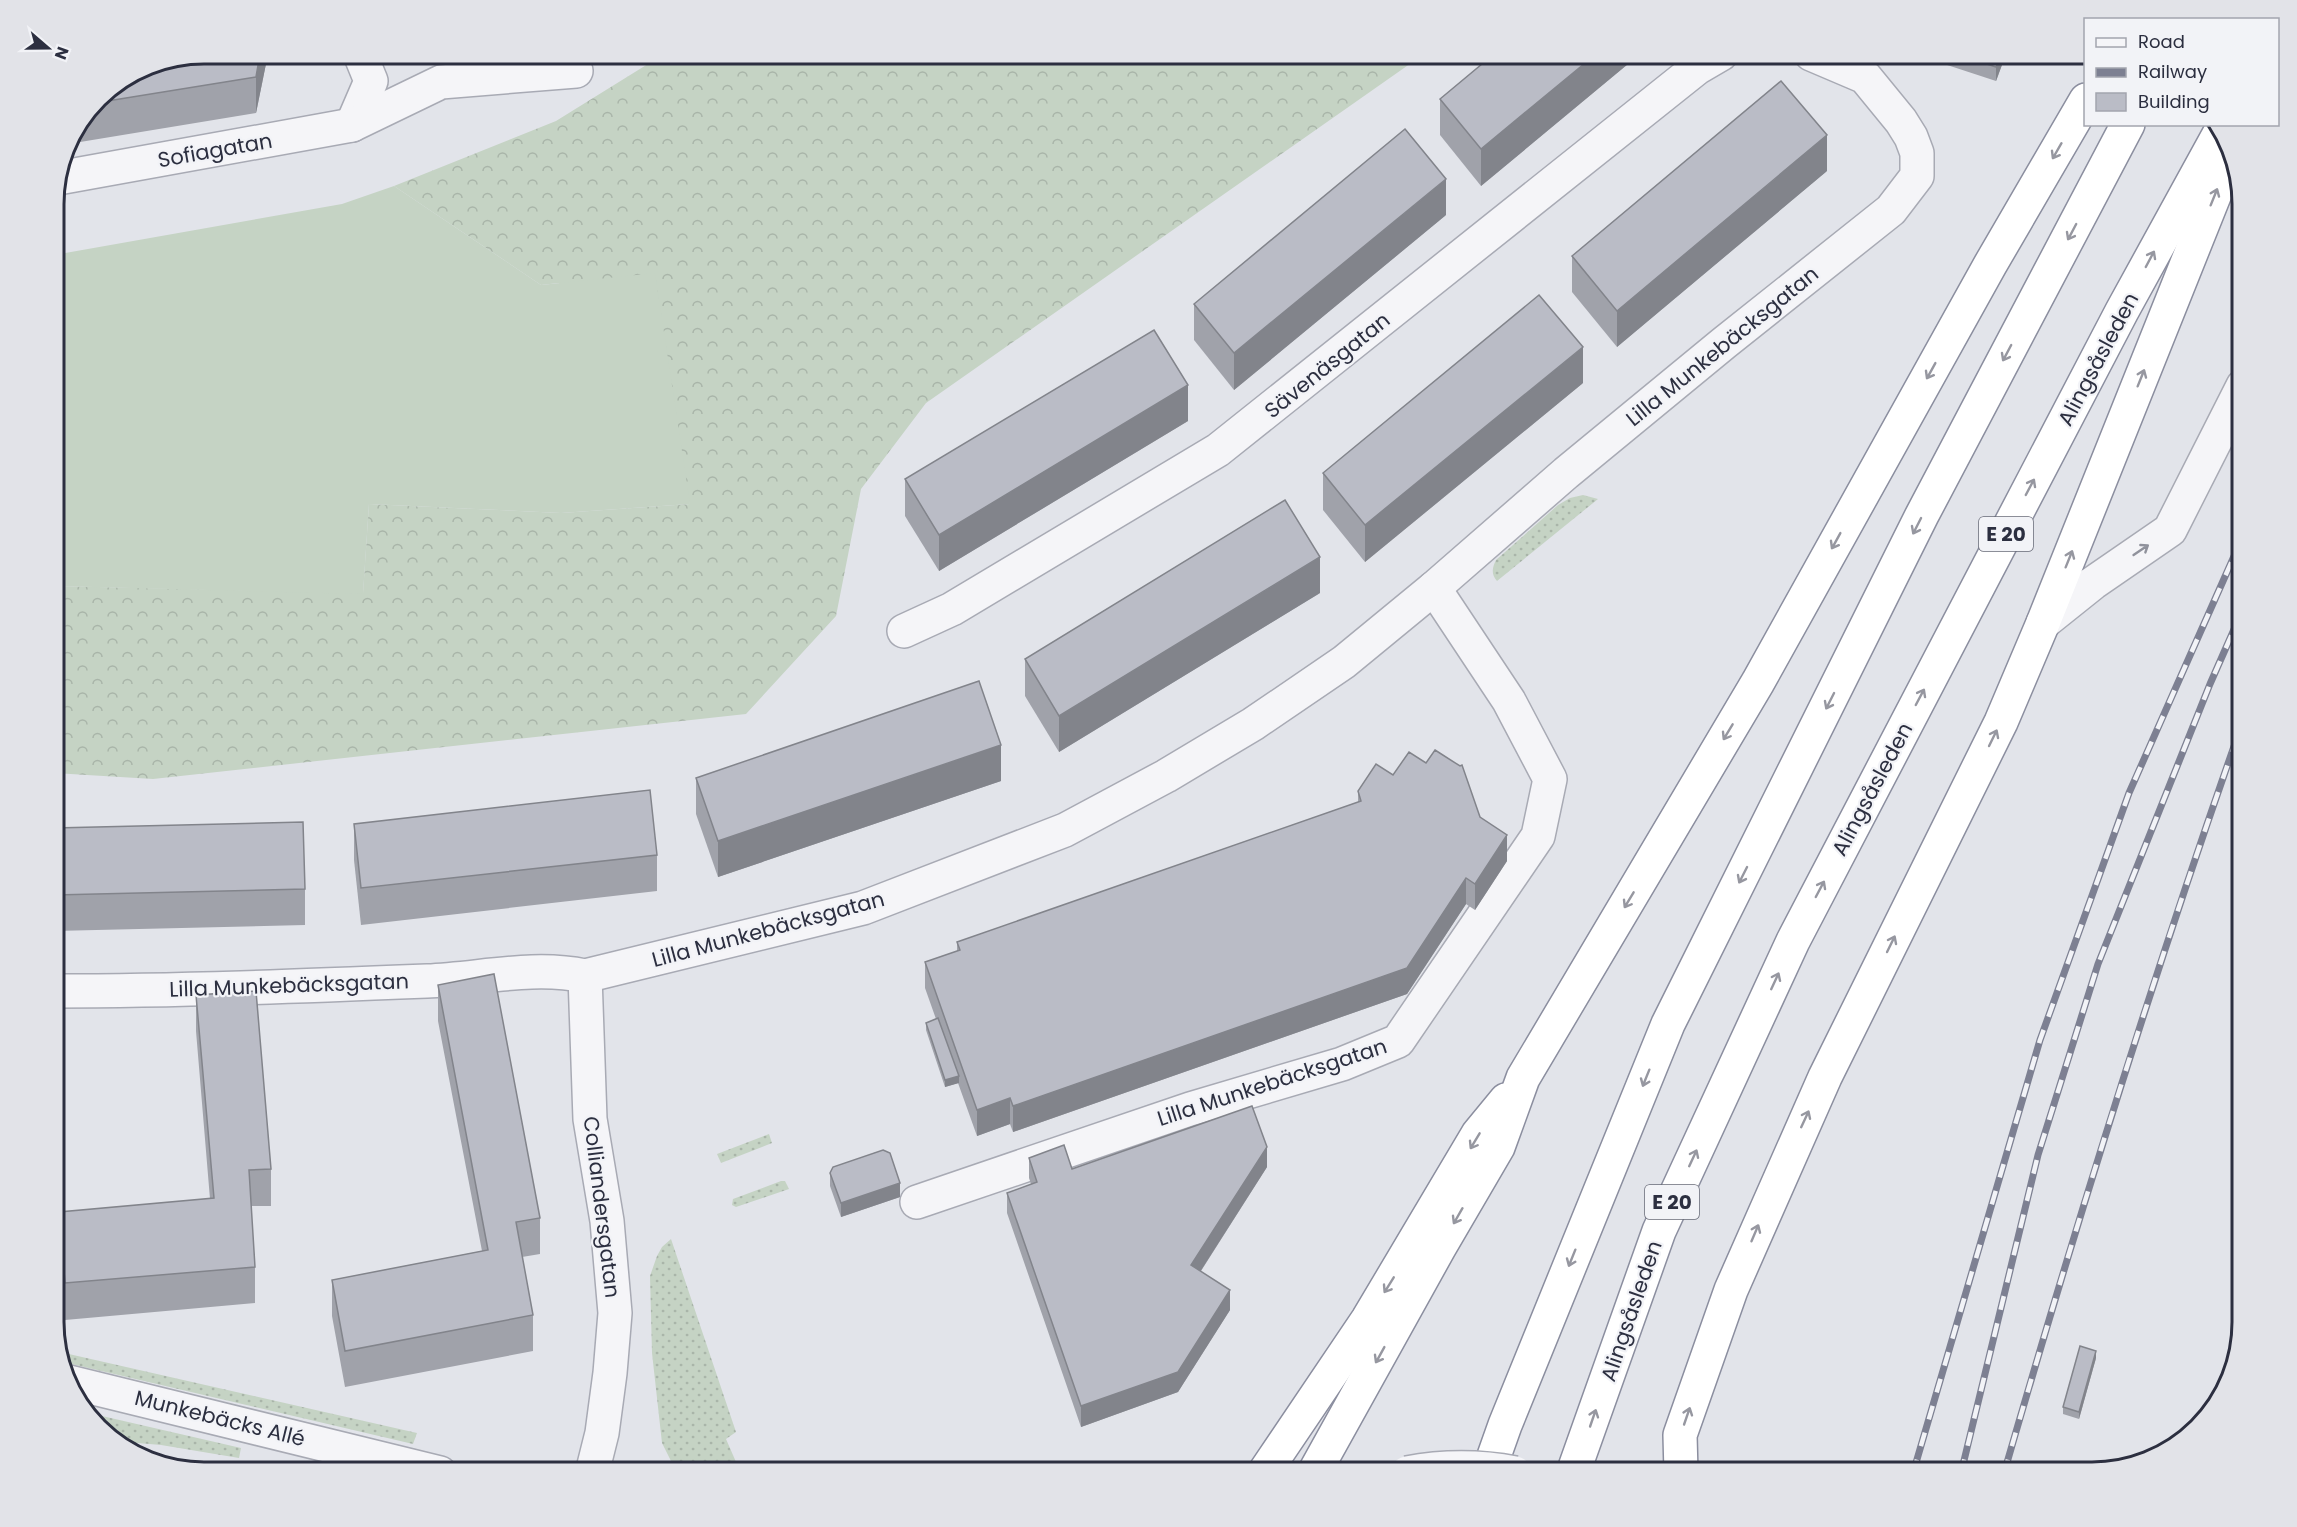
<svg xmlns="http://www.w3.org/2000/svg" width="2297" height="1527" font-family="Poppins,sans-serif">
<defs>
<pattern id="grass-dots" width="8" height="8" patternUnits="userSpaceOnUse" patternTransform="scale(1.5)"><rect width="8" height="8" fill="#c5d3c4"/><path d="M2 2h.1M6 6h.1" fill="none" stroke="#a9b5a9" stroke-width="1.8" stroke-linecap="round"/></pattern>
<pattern id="forest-crowns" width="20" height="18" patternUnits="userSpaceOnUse" patternTransform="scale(1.5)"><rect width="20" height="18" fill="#c5d3c4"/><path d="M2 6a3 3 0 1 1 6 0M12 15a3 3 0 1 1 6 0" fill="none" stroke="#a9b5a9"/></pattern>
</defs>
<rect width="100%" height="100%" fill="#e2e4ea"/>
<g fill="url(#grass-dots)">
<path d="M 1583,495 L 1598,499 L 1497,581 C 1491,574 1492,568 1496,560 L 1558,505 L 1570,498 Z"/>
<path d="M 769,1134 L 772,1143 L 721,1163 L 717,1154 Z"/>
<path d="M 781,1181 L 785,1181 L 789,1189 L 736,1207 L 732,1205 L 733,1199 Z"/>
<path d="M 671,1239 L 736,1432 L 726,1439 L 736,1462 L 721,1473 L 677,1473 L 662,1443 L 652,1353 L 650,1276 L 657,1256 L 662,1247 Z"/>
<path d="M 60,1352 L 417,1433 L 413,1444 L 63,1362 Z"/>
<path d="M 89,1413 L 241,1448 L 239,1458 L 161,1445 L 114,1441 Z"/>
</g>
<path fill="url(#forest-crowns)" d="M 664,54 L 1424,54 L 926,403 L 861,489 L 836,616 L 746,714 L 153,779 L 54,773 L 54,586 L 363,593 L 369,504 L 561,513 L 690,504 L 559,283 L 541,285 L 394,186 L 556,121 Z"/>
<path fill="#c5d3c4" d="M 394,186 L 541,285 L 655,273 L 690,504 L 561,513 L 369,504 L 363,594 L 54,586 L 54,255 L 342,204 Z"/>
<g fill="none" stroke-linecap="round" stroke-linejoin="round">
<g stroke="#a8aab4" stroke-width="36">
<g id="minor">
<path d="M 352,125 L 371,81 L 360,54"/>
<path d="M 58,178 L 352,125 L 441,82 L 576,71"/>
<path d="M 2043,623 L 2093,583 L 2170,530 L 2243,386"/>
<path d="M 904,631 L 952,609 L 1218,450 L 1697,68 L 1721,54"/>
<path d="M 585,976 L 590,1119 L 607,1221 L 615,1313 L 610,1373 L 602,1433 L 592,1473"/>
<path d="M 54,991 C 179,991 303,986 427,981 C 479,979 533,965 585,976 L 863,908 L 1065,830 L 1166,776 L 1253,724 L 1344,662 L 1434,588 L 1566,473 L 1724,343 L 1891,210 L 1917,176 L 1917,153 L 1911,137 L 1901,121 L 1865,77 L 1811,54"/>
<path d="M 917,1202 L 1190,1109 L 1342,1064 L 1398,1041 L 1538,836 L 1550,779 L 1509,701 L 1434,588"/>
<path d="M 69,1382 L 440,1473"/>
</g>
</g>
<g stroke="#8b8e9f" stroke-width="36">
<g id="highway">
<path d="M 1264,1473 L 1368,1319 L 1478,1134 L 1506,1100"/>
<path d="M 1314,1473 L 1439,1248 L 1498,1147 L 1523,1078 L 1758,682 L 1990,265 L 2086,100"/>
<path d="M 1488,1473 L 1505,1425 L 1668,1024 L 1922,515 L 2128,124"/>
<path d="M 1573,1473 L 1659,1231 L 1793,941 L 2122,311 L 2222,129"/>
<path d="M 1681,1473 L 1680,1435 L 1731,1290 L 1825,1077 L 2001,722 L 2043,623 L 2230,156"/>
</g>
</g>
<use href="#minor" stroke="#f5f5f8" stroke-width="33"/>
<use href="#highway" stroke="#fff" stroke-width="33"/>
<g stroke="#7d8092" stroke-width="7">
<g id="rail">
<path d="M 1913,1473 L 2040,1040 L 2129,793 L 2243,536"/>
<path d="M 1961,1473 L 2038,1155 L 2098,964 L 2210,684 L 2243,609"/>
<path d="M 2004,1473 C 2077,1221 2155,969 2243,721"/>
</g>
</g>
<use href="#rail" stroke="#f2f3f7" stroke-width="4.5" stroke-dasharray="14" stroke-linecap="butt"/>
<g stroke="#a8aab4" stroke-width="36" stroke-linecap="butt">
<path id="minor-bridge" d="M 1407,1473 C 1444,1466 1479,1466 1515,1473"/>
</g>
<use href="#minor-bridge" stroke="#f5f5f8" stroke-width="33"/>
</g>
<g fill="#a0a2aa">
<path d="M 204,54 L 268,54 L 256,113 L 68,144 L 98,98 Z"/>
<path d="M 1494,54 L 1640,54 L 1481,186 L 1440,135 L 1440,99 Z"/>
<path d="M 1938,54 L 2006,54 L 1996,81 L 1938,62 Z"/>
<path d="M 1827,171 L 1617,347 L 1572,292 L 1572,256 Z"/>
<path d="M 1446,215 L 1234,390 L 1194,340 L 1194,304 Z"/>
<path d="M 1583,383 L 1365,562 L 1323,510 L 1323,473 Z"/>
<path d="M 1188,421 L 939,571 L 905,516 L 905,479 Z"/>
<path d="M 1320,593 L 1059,752 L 1025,696 L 1025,659 Z"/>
<path d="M 1393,775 L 1480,817 L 1507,861 L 1475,910 L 1466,904 L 1407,994 L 1013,1132 L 1010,1124 L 977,1136 L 958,1083 L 945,1087 L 926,1030 L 926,1023 L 936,1019 L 925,988 L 925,962 L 957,951 L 957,942 L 1358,802 L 1358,791 Z"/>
<path d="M 696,778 L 1001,781 L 718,877 L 696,814 Z"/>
<path d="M 354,824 L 657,855 L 657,891 L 361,925 L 354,860 Z"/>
<path d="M 54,828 L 305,889 L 305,925 L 54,931 Z"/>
<path d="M 438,985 L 540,1218 L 540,1254 L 522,1257 L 533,1315 L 533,1351 L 345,1387 L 332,1316 L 332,1280 L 482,1251 L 438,1021 Z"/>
<path d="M 196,995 L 271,1169 L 271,1206 L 251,1206 L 255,1267 L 255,1303 L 65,1320 L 59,1248 L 59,1212 L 210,1199 L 196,1031 Z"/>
<path d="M 1029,1158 L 1072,1169 L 1267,1167 L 1201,1271 L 1230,1310 L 1178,1392 L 1081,1427 L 1007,1213 L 1007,1193 L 1031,1184 L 1029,1178 Z"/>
<path d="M 830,1173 L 900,1197 L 841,1217 L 830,1186 Z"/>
<path d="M 2096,1358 L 2079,1419 L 2063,1414 L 2063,1407 Z"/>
</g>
<g fill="#82848b">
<path d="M 260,54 L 268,54 L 256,113 L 256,77 Z"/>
<path d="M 1596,54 L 1640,54 L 1481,186 L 1481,149 Z"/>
<path d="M 2001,54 L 2006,54 L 1996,81 L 1996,67 Z"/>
<path d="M 1827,135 L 1827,171 L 1617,347 L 1617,311 Z"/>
<path d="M 1446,179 L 1446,215 L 1234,390 L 1234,353 Z"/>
<path d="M 1583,347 L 1583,383 L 1365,562 L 1365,525 Z"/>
<path d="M 1188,385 L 1188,421 L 939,571 L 939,535 Z"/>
<path d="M 1320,557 L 1320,593 L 1059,752 L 1059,716 Z"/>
<path d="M 1001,745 L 1001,781 L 718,877 L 718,841 Z"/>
<path d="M 1507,835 L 1507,861 L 1475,910 L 1475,884 Z"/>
<path d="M 1466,878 L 1466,904 L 1407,994 L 1013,1132 L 1013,1106 Z"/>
<path d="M 959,1076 L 959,1083 L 945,1087 L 945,1080 Z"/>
<path d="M 1010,1098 L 1010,1124 L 977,1136 L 977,1110 Z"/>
<path d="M 1267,1147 L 1267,1167 L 1191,1286 L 1191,1265 Z"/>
<path d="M 900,1183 L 900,1197 L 841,1217 L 841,1203 Z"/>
<path d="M 1230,1290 L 1230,1310 L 1178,1392 L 1081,1427 L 1081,1406 Z"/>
<path d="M 2096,1351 L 2096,1358 L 2079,1419 L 2079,1412 Z"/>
</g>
<g fill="#babcc6" stroke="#82848b" stroke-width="1.5">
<path d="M 204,54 L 260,54 L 256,77 L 95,103 L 98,98 L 147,65 Z"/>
<path d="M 1494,54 L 1596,54 L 1481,149 L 1440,99 Z"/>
<path d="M 1957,54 L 2001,54 L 1996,67 Z"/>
<path d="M 1781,81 L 1827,135 L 1617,311 L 1572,256 Z"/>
<path d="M 1405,129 L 1446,179 L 1234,353 L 1194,304 Z"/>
<path d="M 1539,295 L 1583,347 L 1365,525 L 1323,473 Z"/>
<path d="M 1154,330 L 1188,385 L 939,535 L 905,479 Z"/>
<path d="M 1285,500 L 1320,557 L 1059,716 L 1025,659 Z"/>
<path d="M 979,681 L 1001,745 L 718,841 L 696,778 Z"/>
<path d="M 1435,750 L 1460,766 L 1462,765 L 1480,817 L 1507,835 L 1475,884 L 1466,878 L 1407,968 L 1013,1106 L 1010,1098 L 977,1110 L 925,962 L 960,950 L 957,942 L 1361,801 L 1358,791 L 1376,764 L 1393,775 L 1409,752 L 1426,763 Z"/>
<path d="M 650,790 L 657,855 L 361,888 L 354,824 Z"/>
<path d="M 303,822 L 305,889 L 54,895 L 54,828 Z"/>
<path d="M 494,974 L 540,1218 L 516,1222 L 533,1315 L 345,1351 L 332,1280 L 488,1250 L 438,985 Z"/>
<path d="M 256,991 L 271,1169 L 249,1170 L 255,1267 L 65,1283 L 59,1212 L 214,1198 L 196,995 Z"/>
<path d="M 938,1018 L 959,1076 L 945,1080 L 926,1023 Z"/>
<path d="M 1252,1106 L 1267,1147 L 1191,1265 L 1230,1290 L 1178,1372 L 1081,1406 L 1007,1193 L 1037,1182 L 1029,1158 L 1064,1145 L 1072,1169 Z"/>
<path d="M 883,1150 L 890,1153 L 900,1183 L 841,1203 L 830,1173 L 833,1167 Z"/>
<path d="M 2080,1346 L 2096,1351 L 2079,1412 L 2063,1407 Z"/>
</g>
<defs><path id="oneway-shaft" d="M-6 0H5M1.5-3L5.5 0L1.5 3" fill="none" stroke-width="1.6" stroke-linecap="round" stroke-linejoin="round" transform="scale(1.5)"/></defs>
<g stroke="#9697a0">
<use href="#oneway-shaft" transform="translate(2057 151) rotate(120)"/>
<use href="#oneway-shaft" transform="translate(2214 197) rotate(-68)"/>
<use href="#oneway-shaft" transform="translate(2072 232) rotate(118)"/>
<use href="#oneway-shaft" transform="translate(2150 259) rotate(-62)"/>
<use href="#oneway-shaft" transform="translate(2007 353) rotate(118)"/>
<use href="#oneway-shaft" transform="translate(1931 371) rotate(119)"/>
<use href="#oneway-shaft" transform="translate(2141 378) rotate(-68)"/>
<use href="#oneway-shaft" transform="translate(2030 487) rotate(-62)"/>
<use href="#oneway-shaft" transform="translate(1917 526) rotate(117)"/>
<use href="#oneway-shaft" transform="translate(1836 541) rotate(119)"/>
<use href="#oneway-shaft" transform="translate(2069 559) rotate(-68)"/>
<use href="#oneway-shaft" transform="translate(1920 697) rotate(-62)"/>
<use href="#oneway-shaft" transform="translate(1830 701) rotate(117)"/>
<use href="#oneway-shaft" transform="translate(1728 732) rotate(121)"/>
<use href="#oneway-shaft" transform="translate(1993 738) rotate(-64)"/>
<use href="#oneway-shaft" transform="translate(1743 875) rotate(117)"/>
<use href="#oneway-shaft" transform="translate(1820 889) rotate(-62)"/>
<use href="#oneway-shaft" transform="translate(1629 900) rotate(121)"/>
<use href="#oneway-shaft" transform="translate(1891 944) rotate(-64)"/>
<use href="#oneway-shaft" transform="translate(1775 981) rotate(-65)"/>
<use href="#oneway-shaft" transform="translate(1646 1078) rotate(112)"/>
<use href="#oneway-shaft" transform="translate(1805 1119) rotate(-65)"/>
<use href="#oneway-shaft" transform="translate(1475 1141) rotate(121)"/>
<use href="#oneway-shaft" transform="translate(1693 1158) rotate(-65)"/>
<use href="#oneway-shaft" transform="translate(1458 1216) rotate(120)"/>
<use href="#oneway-shaft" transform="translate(1755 1233) rotate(-67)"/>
<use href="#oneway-shaft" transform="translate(1572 1258) rotate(112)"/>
<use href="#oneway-shaft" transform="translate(1389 1285) rotate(122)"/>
<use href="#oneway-shaft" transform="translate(1380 1355) rotate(119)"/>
<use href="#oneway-shaft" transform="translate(1687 1416) rotate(-71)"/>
<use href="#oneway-shaft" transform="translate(1593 1418) rotate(-71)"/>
</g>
<use stroke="#90929c" href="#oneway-shaft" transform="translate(2141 550) rotate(-34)"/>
<g text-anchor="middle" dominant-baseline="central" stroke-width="4.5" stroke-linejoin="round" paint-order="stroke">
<g fill="#f2f3f7" stroke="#676a77" stroke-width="1.5">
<rect x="1979" y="517" width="54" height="34" rx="4.5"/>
<rect x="1645" y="1185" width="54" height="34" rx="4.5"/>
</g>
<g font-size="20" font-weight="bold" fill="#2c2f40">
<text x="2006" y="534">E 20</text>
<text x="1672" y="1202">E 20</text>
</g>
<g font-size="21" fill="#2c2f40" stroke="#f2f3f7">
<text transform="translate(215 150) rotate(-10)">Sofiagatan</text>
<text transform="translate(1722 346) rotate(-39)">Lilla Munkebäcksgatan</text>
<text transform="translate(2098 359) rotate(-62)">Alingsåsleden</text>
<text transform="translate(1327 365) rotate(-39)">Sävenäsgatan</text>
<text transform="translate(1872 789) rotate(-62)">Alingsåsleden</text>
<text transform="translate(768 929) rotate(-15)">Lilla Munkebäcksgatan</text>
<text transform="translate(289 985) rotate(-2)">Lilla Munkebäcksgatan</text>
<text transform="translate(1272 1082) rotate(-18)">Lilla Munkebäcksgatan</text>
<text transform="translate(602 1207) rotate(83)">Colliandersgatan</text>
<text transform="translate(1631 1311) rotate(-71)">Alingsåsleden</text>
<text transform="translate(220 1418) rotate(14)">Munkebäcks Allé</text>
</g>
</g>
<path d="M0 0H2297V1527H0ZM204 64H2092A140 140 0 0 1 2232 204V1322A140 140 0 0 1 2092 1462H204A140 140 0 0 1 64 1322V204A140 140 0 0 1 204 64Z" fill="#e2e3e8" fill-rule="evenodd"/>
<path fill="none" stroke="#2c2f40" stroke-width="3" d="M204 64H2092A140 140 0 0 1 2232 204V1322A140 140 0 0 1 2092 1462H204A140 140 0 0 1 64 1322V204A140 140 0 0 1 204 64Z"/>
<rect x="2084" y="18" width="195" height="108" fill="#f2f3f7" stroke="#a3a5ae" stroke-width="1.5"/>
<rect x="2096" y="38" width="30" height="9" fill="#f5f5f8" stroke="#a3a5ae" stroke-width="1.5"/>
<text x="2138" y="48" font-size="18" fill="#2c2f40">Road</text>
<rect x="2096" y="68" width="30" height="9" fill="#7d8092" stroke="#a3a5ae" stroke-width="1.5"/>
<text x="2138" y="78" font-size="18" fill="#2c2f40">Railway</text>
<rect x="2096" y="93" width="30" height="18" fill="#babcc6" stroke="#a3a5ae" stroke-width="1.5"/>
<text x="2138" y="108" font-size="18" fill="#2c2f40">Building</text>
<g transform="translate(48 48) rotate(110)" stroke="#f2f3f7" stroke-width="4.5" paint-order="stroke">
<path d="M0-4.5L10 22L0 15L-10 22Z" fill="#2c2f40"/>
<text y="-9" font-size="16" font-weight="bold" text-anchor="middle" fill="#2c2f40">N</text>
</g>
</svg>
